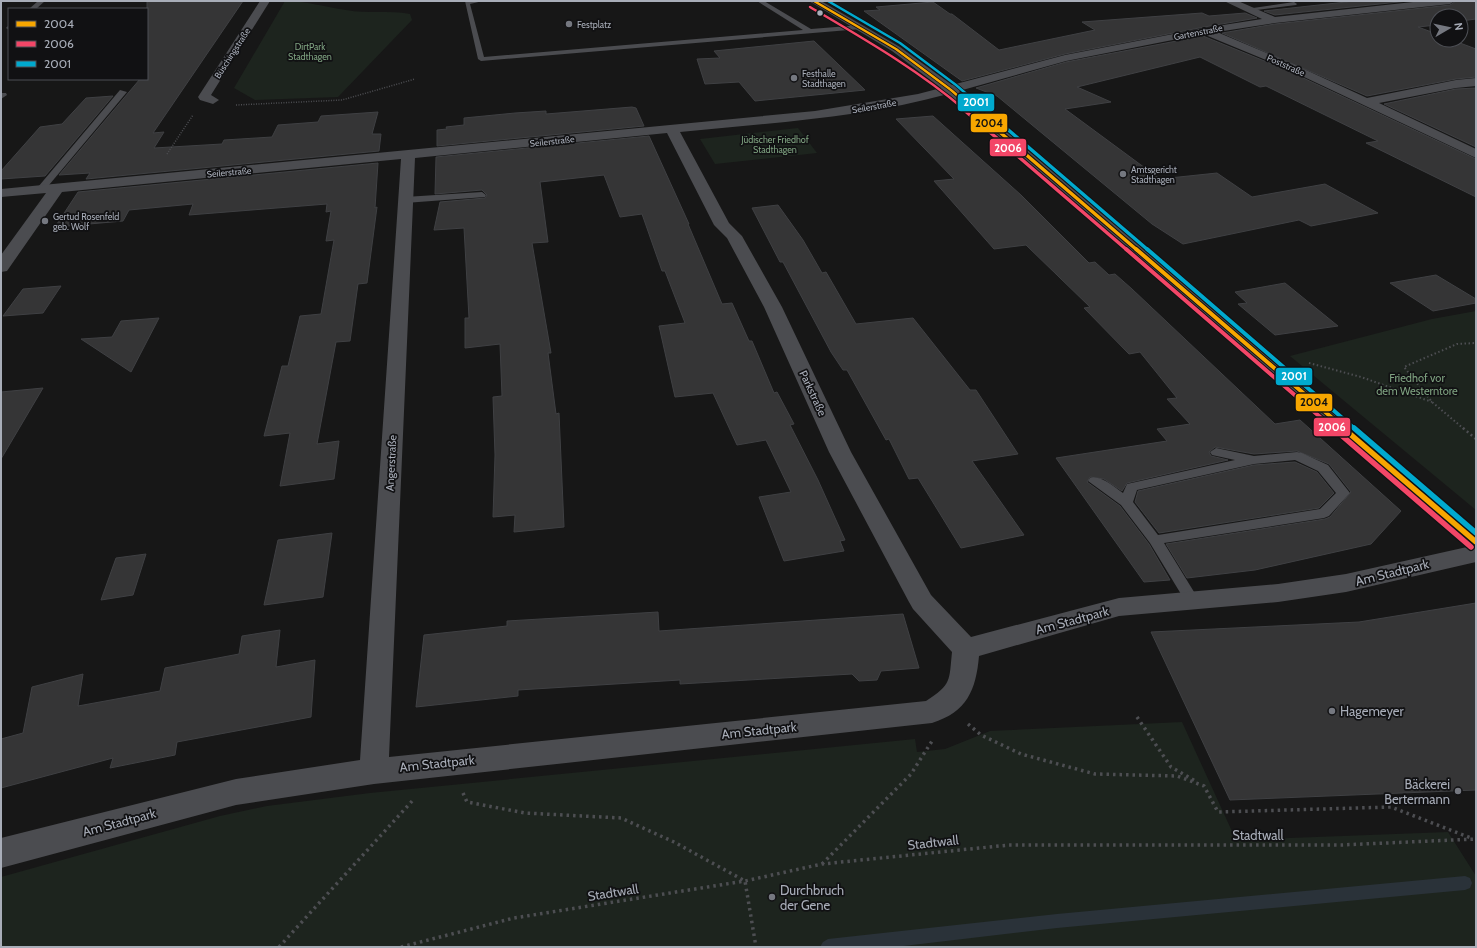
<svg xmlns="http://www.w3.org/2000/svg" width="1477" height="948" font-family="Cabin,sans-serif">
<rect width="100%" height="100%" fill="#171717"/>
<g fill="#1d241e">
<path d="M 285,1 C 307,1 324,7 346,10 C 367,14 389,10 410,14 L 412,20 L 338,97 L 255,100 L 234,88 Z"/>
<path d="M 798,128 L 817,153 L 715,164 L 700,139 Z"/>
<path d="M 1476,311 L 1476,510 L 1290,356 L 1432,319 Z"/>
<path d="M 1182,722 L 1236,840 L 1448,832 L 1476,876 L 1476,947 L 1,947 L 1,877 L 220,816 L 267,806 L 370,793 L 915,739 L 917,752 L 945,749 L 990,731 Z"/>
</g>
<g fill="none" stroke-linecap="round" stroke-linejoin="round">
<path fill="#2a3239" fill-rule="evenodd" d="M 1465,876 L 1470,878 L 1472,883 L 1470,888 L 1465,890 L 1057,928 L 895,947 L 820,947 L 823,942 L 828,939 L 1057,914 Z"/>
</g>
<g fill="#353536" stroke="#3f4043">
<path d="M 147,1 L 243,1 L 153,133 L 164,132 L 154,148 L 222,144 L 224,140 L 272,137 L 278,125 L 318,122 L 321,116 L 378,112 L 372,134 L 381,134 L 379,151 L 86,179 L 90,173 L 59,175 L 140,79 L 147,79 Z"/>
<path d="M 1355,1 L 1408,1 L 1275,15 L 1264,11 Z"/>
<path d="M 1456,1 L 1476,1 L 1476,19 L 1461,21 L 1461,16 L 1437,16 L 1437,25 L 1418,27 L 1437,34 L 1437,40 L 1452,40 L 1476,49 L 1476,77 L 1456,79 L 1367,96 L 1222,33 L 1275,24 L 1450,5 Z"/>
<path d="M 933,2 L 950,14 L 952,14 L 999,50 L 1095,30 L 1082,22 L 1202,13 L 1209,16 L 1245,13 L 1257,18 L 1204,27 L 1065,54 L 962,81 L 864,11 L 880,10 L 876,7 Z"/>
<path d="M 1203,36 L 1284,69 L 1476,159 L 1476,197 L 1366,143 L 1378,141 L 1266,86 L 1260,87 L 1200,57 L 1077,87 L 1111,102 L 1065,109 L 1160,179 L 1217,173 L 1252,197 L 1325,184 L 1378,213 L 1311,226 L 1299,220 L 1183,244 L 1152,224 L 997,96 L 976,88 L 1066,62 Z"/>
<path d="M 814,41 L 865,90 L 755,101 L 739,82 L 705,84 L 697,59 L 720,58 L 714,51 Z"/>
<path d="M 1476,88 L 1476,147 L 1384,104 L 1456,89 Z"/>
<path d="M 113,96 L 45,176 L 1,179 L 1,171 L 40,127 L 62,124 L 86,98 Z"/>
<path d="M 632,107 L 636,108 L 644,126 L 437,146 L 437,130 L 447,129 L 446,127 L 464,125 L 464,118 L 515,113 L 546,111 L 546,114 Z"/>
<path d="M 933,116 L 1021,195 L 1089,263 L 1095,262 L 1109,275 L 1115,274 L 1132,289 L 1275,424 L 1300,420 L 1401,511 L 1371,544 L 1255,570 L 1187,578 L 1166,544 L 1325,519 L 1330,517 L 1351,492 L 1329,464 L 1297,451 L 1254,454 L 1215,447 L 1209,452 L 1211,456 L 1228,460 L 1127,483 L 1122,491 L 1104,479 L 1090,477 L 1087,482 L 1120,506 L 1149,544 L 1170,580 L 1144,582 L 1056,458 L 1167,441 L 1157,429 L 1190,424 L 1167,399 L 1177,398 L 1140,352 L 1129,354 L 1084,308 L 1090,307 L 1026,245 L 994,249 L 934,181 L 954,179 L 896,119 Z"/>
<path d="M 649,136 L 689,224 L 688,224 L 722,304 L 732,303 L 749,341 L 752,341 L 774,393 L 777,392 L 794,424 L 790,425 L 818,480 L 845,540 L 840,541 L 844,551 L 784,561 L 759,497 L 791,492 L 766,440 L 737,445 L 713,393 L 675,397 L 659,326 L 685,323 L 665,271 L 662,271 L 642,214 L 620,217 L 604,175 L 540,182 L 548,242 L 532,243 L 551,353 L 548,353 L 556,414 L 559,413 L 564,527 L 514,532 L 515,515 L 493,517 L 495,455 L 493,397 L 502,396 L 500,344 L 465,348 L 465,318 L 469,318 L 464,228 L 434,230 L 440,202 L 485,198 L 487,195 L 482,190 L 435,194 L 436,157 Z"/>
<path d="M 378,163 L 375,208 L 377,207 L 367,283 L 358,284 L 350,341 L 336,342 L 317,444 L 339,441 L 334,479 L 280,486 L 290,433 L 264,436 L 282,366 L 288,366 L 300,316 L 321,314 L 334,240 L 326,241 L 331,211 L 326,212 L 327,204 L 189,215 L 193,204 L 129,210 L 123,221 L 55,227 L 78,192 Z"/>
<path d="M 778,205 L 803,240 L 822,273 L 826,272 L 856,324 L 913,318 L 970,390 L 976,390 L 1018,454 L 972,461 L 1024,535 L 961,548 L 918,478 L 909,479 L 889,439 L 886,440 L 847,370 L 843,370 L 831,352 L 783,262 L 780,262 L 752,208 Z"/>
<path d="M 1436,275 L 1476,299 L 1476,303 L 1433,311 L 1390,283 Z"/>
<path d="M 1285,283 L 1338,326 L 1275,335 L 1238,304 L 1247,303 L 1235,292 Z"/>
<path d="M 61,286 L 43,313 L 3,316 L 23,289 Z"/>
<path d="M 159,318 L 131,372 L 81,339 L 112,337 L 121,321 Z"/>
<path d="M 43,388 L 1,459 L 1,392 Z"/>
<path d="M 1295,462 L 1317,472 L 1334,493 L 1319,508 L 1159,533 L 1135,502 L 1138,491 L 1254,465 Z"/>
<path d="M 332,533 L 323,597 L 264,605 L 278,540 Z"/>
<path d="M 146,554 L 133,595 L 101,600 L 116,558 Z"/>
<path d="M 1476,603 L 1476,790 L 1230,800 L 1151,632 L 1359,622 Z"/>
<path d="M 658,612 L 659,631 L 903,614 L 919,668 L 881,671 L 877,680 L 859,681 L 852,674 L 680,684 L 680,680 L 518,690 L 518,696 L 416,707 L 424,635 L 507,626 L 507,621 Z"/>
<path d="M 280,630 L 276,667 L 315,660 L 311,717 L 177,742 L 175,755 L 110,768 L 113,758 L 1,788 L 1,739 L 23,733 L 32,687 L 83,674 L 78,706 L 160,691 L 165,668 L 239,654 L 242,636 Z"/>
</g>
<g fill="none" stroke-linecap="round" stroke-linejoin="round">
<g stroke="#4d4e52" stroke-width="1.5" stroke-dasharray="1 1.5" stroke-linecap="butt">
<path d="M 236,105 L 342,100 L 415,79"/>
<path d="M 167,154 L 193,115"/>
</g>
<g stroke="#4d4e52" stroke-width="2" stroke-dasharray="1.5 2.5" stroke-linecap="butt">
<path d="M 1309,363 L 1361,377 L 1432,402"/>
<path d="M 1464,429 L 1432,402 L 1404,367 L 1457,344 L 1476,343"/>
</g>
<path stroke="#4d4e52" stroke-width="2.5" stroke-dasharray="2 3" stroke-linecap="butt" d="M 1463,428 L 1476,439"/>
<g stroke="#4d4e52" stroke-width="3.5" stroke-dasharray="2.5 4" stroke-linecap="butt">
<path d="M 1137,717 L 1171,767 L 1197,782"/>
<path d="M 968,724 L 981,735 L 1021,754 L 1095,774 L 1177,776 L 1204,786 L 1218,812 L 1391,807 L 1471,838"/>
<path d="M 463,793 L 467,802 L 525,813 L 621,818 L 674,842 L 745,881 L 756,947"/>
<path d="M 822,864 L 911,774 L 932,741"/>
<path d="M 279,947 L 414,799"/>
<path d="M 401,947 L 514,918 L 745,881 L 822,864 L 1009,845 L 1341,845 L 1476,839"/>
</g>
<g fill="#4b4c50" fill-rule="evenodd">
<path d="M 38,1 L 45,1 L 36,9 L 29,9 Z"/>
<path d="M 465,1 L 483,1 L 470,4 L 484,57 L 803,30 L 757,1 L 764,1 L 811,29 L 861,25 L 864,27 L 861,29 L 481,61 L 478,59 Z"/>
<path d="M 1294,2 L 1297,4 L 1296,5 L 1249,11 L 1246,9 Z"/>
<path d="M 9,25 L 9,30 L 6,28 Z"/>
<path d="M 120,90 L 127,92 L 44,191 L 38,191 L 38,187 Z"/>
<path d="M 1,93 L 6,93 L 7,95 L 1,99 Z"/>
<path d="M 482,192 L 486,195 L 485,197 L 405,203 L 401,200 L 405,197 Z"/>
<path d="M 1216,448 L 1254,456 L 1297,452 L 1302,453 L 1328,465 L 1350,493 L 1329,516 L 1324,518 L 1164,543 L 1199,600 L 1197,604 L 1192,605 L 1187,604 L 1150,543 L 1121,505 L 1088,481 L 1090,478 C 1102,475 1114,487 1123,493 L 1127,484 L 1235,460 L 1212,455 L 1210,452 ZM 1295,460 L 1318,471 L 1336,493 L 1320,509 L 1158,535 L 1133,502 L 1137,490 L 1254,464 Z"/>
</g>
<g fill="#4b4c50" fill-rule="evenodd">
<path d="M 260,1 L 270,1 L 211,95 L 219,100 L 213,104 L 200,100 L 198,97 Z"/>
<path d="M 809,1 L 821,1 L 900,47 L 952,85 L 1065,55 L 1204,28 L 1262,19 L 1224,1 L 1238,1 L 1275,17 L 1422,1 L 1455,1 L 1450,4 L 1275,23 L 1217,32 L 1293,64 L 1367,98 L 1456,80 L 1476,78 L 1476,86 L 1456,88 L 1379,103 L 1476,149 L 1476,158 L 1285,68 L 1203,34 L 1066,61 L 959,91 L 1476,529 L 1476,562 L 1346,592 L 1278,602 L 1119,616 L 979,656 C 976,690 967,712 932,723 L 374,784 L 236,805 L 1,868 L 1,838 L 236,779 L 360,760 L 401,159 L 62,192 L 7,271 L 1,272 L 1,255 L 46,193 L 1,197 L 1,189 L 815,111 L 918,94 L 941,88 L 892,51 ZM 948,94 L 1467,547 L 1346,574 L 1278,584 L 1119,598 L 971,637 L 931,595 L 851,452 L 782,307 L 742,236 L 729,223 L 680,132 C 770,123 861,118 948,94 ZM 667,133 L 714,225 L 727,238 L 764,307 L 829,452 L 909,602 L 913,609 L 952,652 C 949,681 952,684 926,701 L 389,757 L 415,158 Z"/>
</g>
<g stroke="#111113" stroke-width="4">
<path id="bus-1-far3" d="M 814,1 L 896,49 L 951,90 L 974,110"/>
</g>
<g stroke="#111113" stroke-width="5.5">
<path id="bus-1-far2" d="M 973,109 L 1137,250"/>
</g>
<g stroke="#111113" stroke-width="6">
<path id="bus-1-far1" d="M 1136,249 L 1345,429"/>
</g>
<g stroke="#111113" stroke-width="8">
<path id="bus-1" d="M 1343,428 L 1476,542"/>
</g>
<g stroke="#111113" stroke-width="4">
<path id="bus-2-far3" d="M 810,7 C 864,39 917,69 965,110"/>
</g>
<g stroke="#111113" stroke-width="5.5">
<path id="bus-2-far2" d="M 963,109 L 1127,250"/>
</g>
<g stroke="#111113" stroke-width="6">
<path id="bus-2-far1" d="M 1126,249 L 1334,429"/>
</g>
<g stroke="#111113" stroke-width="8">
<path id="bus-2" d="M 1333,428 L 1471,547"/>
</g>
<g stroke="#111113" stroke-width="4">
<path id="bus-3-far3" d="M 828,1 L 900,43 L 956,85 L 985,110"/>
</g>
<g stroke="#111113" stroke-width="5.5">
<path id="bus-3-far2" d="M 984,109 L 1148,250"/>
</g>
<g stroke="#111113" stroke-width="6">
<path id="bus-3-far1" d="M 1147,249 L 1355,429"/>
</g>
<g stroke="#111113" stroke-width="8">
<path id="bus-3" d="M 1354,428 L 1476,533"/>
</g>
<use href="#bus-1-far3" stroke="#f7a600" stroke-width="2.5"/>
<use href="#bus-1-far2" stroke="#f7a600" stroke-width="3.5"/>
<use href="#bus-1-far1" stroke="#f7a600" stroke-width="4"/>
<use href="#bus-1" stroke="#f7a600" stroke-width="5.5"/>
<use href="#bus-2-far3" stroke="#f34667" stroke-width="2.5"/>
<use href="#bus-2-far2" stroke="#f34667" stroke-width="3.5"/>
<use href="#bus-2-far1" stroke="#f34667" stroke-width="4"/>
<use href="#bus-2" stroke="#f34667" stroke-width="5.5"/>
<use href="#bus-3-far3" stroke="#00a9ce" stroke-width="2.5"/>
<use href="#bus-3-far2" stroke="#00a9ce" stroke-width="3.5"/>
<use href="#bus-3-far1" stroke="#00a9ce" stroke-width="4"/>
<use href="#bus-3" stroke="#00a9ce" stroke-width="5.5"/>
</g>
<circle fill="#a8adb8" stroke="#111113" stroke-width="1.5" cx="820" cy="13" r="3.5"/>
<g fill="#757880" stroke="#111113" stroke-width="1.5">
<circle cx="569" cy="24" r="4"/>
<circle cx="794" cy="78" r="4"/>
<circle cx="1123" cy="174" r="4"/>
<circle cx="45" cy="221" r="4"/>
<circle cx="1332" cy="711" r="4"/>
<circle cx="1458" cy="791" r="4"/>
<circle cx="772" cy="897" r="4"/>
</g>
<g text-anchor="middle" dominant-baseline="central" stroke-width="3.5" stroke-linejoin="round" paint-order="stroke">
<g font-size="9" fill="#a8adb8" stroke="#111113" text-anchor="start">
<text x="577" y="24">Festplatz</text>
<text x="802" y="73">Festhalle<tspan x="802" dy="10">Stadthagen</tspan></text>
<text x="1131" y="169">Amtsgericht<tspan x="1131" dy="10">Stadthagen</tspan></text>
<text x="53" y="216">Gertud Rosenfeld<tspan x="53" dy="10">geb. Wolf</tspan></text>
</g>
<g font-size="9" fill="#a8adb8" stroke="#111113">
<text transform="translate(1198 32) rotate(-11)">Gartenstraße</text>
<text transform="translate(232 53) rotate(-57)">Büschingstraße</text>
<text transform="translate(1286 65) rotate(24)">Poststraße</text>
<text transform="translate(874 106) rotate(-10)">Seilerstraße</text>
<text transform="translate(552 141) rotate(-6)">Seilerstraße</text>
<text transform="translate(229 172) rotate(-5)">Seilerstraße</text>
</g>
<g font-size="9" fill="#7fa381" stroke="#111113">
<text x="310" y="46">DirtPark<tspan x="310" dy="10">Stadthagen</tspan></text>
<text x="775" y="139">Jüdischer Friedhof<tspan x="775" dy="10">Stadthagen</tspan></text>
</g>
<g font-size="11" fill="#7fa381" stroke="#111113">
<text x="1417" y="378">Friedhof vor<tspan x="1417" dy="13">dem Westerntore</tspan></text>
</g>
<g font-size="11" fill="#a8adb8" stroke="#111113">
<text transform="translate(813 393) rotate(65)">Parkstraße</text>
<text transform="translate(391 463) rotate(-87)">Angerstraße</text>
</g>
<g font-size="13" fill="#a8adb8" stroke="#111113">
<text transform="translate(1392 572) rotate(-14)">Am Stadtpark</text>
<text transform="translate(1072 620) rotate(-15)">Am Stadtpark</text>
<text transform="translate(759 730) rotate(-6)">Am Stadtpark</text>
<text transform="translate(437 763) rotate(-6)">Am Stadtpark</text>
<text transform="translate(119 822) rotate(-15)">Am Stadtpark</text>
<text x="1258" y="835">Stadtwall</text>
<text transform="translate(933 842) rotate(-6)">Stadtwall</text>
<text transform="translate(613 892) rotate(-9)">Stadtwall</text>
</g>
<g font-size="13" fill="#a8adb8" stroke="#111113" text-anchor="start">
<text x="1340" y="711">Hagemeyer</text>
<text x="1450" y="784" text-anchor="end">Bäckerei<tspan x="1450" dy="15">Bertermann</tspan></text>
<text x="780" y="890">Durchbruch<tspan x="780" dy="15">der Gene</tspan></text>
</g>
</g>
<g stroke="#111113" stroke-width="1.5">
<rect x="957" y="93" width="38" height="19" rx="4" fill="#00a9ce"/>
<rect x="970" y="113" width="38" height="20" rx="4" fill="#f7a600"/>
<rect x="989" y="138" width="38" height="19" rx="4" fill="#f34667"/>
<rect x="1275" y="367" width="38" height="19" rx="4" fill="#00a9ce"/>
<rect x="1295" y="393" width="38" height="19" rx="4" fill="#f7a600"/>
<rect x="1313" y="417" width="38" height="20" rx="4" fill="#f34667"/>
</g>
<g font-size="11" text-anchor="middle" font-weight="bold" fill="#fff">
<text x="976" y="106">2001</text>
<text x="1008" y="152">2006</text>
<text x="1294" y="380">2001</text>
<text x="1332" y="431">2006</text>
</g>
<g font-size="11" text-anchor="middle" font-weight="bold" fill="#111">
<text x="989" y="127">2004</text>
<text x="1314" y="406">2004</text>
</g>
<rect width="1477" height="948" fill="none" stroke="#a8adb8" stroke-width="4"/>
<rect x="8" y="8" width="140" height="72" fill="#111113" stroke="#4d4f55"/>
<rect x="16" y="21" width="20" height="6" fill="#f7a600" stroke="#4d4f55"/>
<text x="44" y="28" font-size="12" fill="#a8adb8">2004</text>
<rect x="16" y="41" width="20" height="6" fill="#f34667" stroke="#4d4f55"/>
<text x="44" y="48" font-size="12" fill="#a8adb8">2006</text>
<rect x="16" y="61" width="20" height="6" fill="#00a9ce" stroke="#4d4f55"/>
<text x="44" y="68" font-size="12" fill="#a8adb8">2001</text>
<g transform="translate(1449 28) rotate(81)"><circle r="19" fill="#111113" stroke="#4d4f55"/>
<path d="M0-3L7 15L0 10L-7 15Z" fill="#757880"/>
<text y="-6" font-size="11" font-weight="bold" text-anchor="middle" fill="#a8adb8">N</text>
</g>
</svg>
